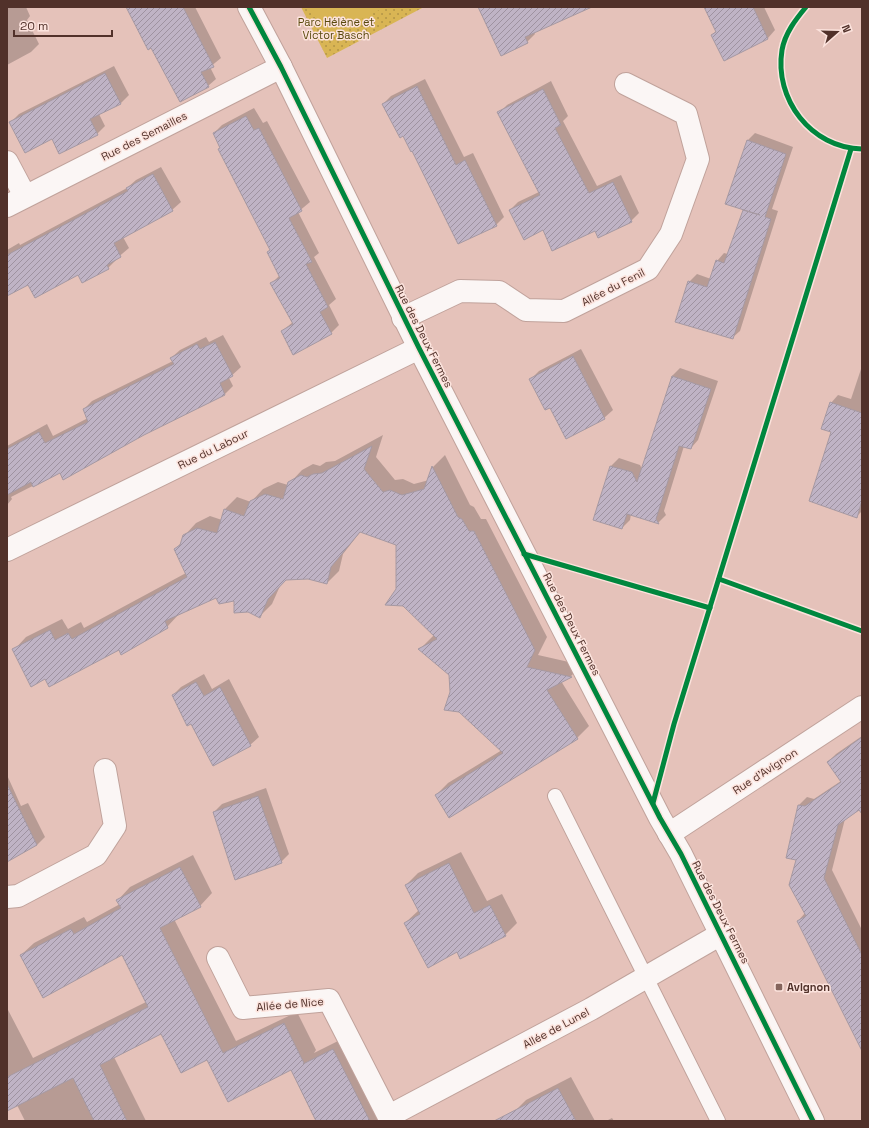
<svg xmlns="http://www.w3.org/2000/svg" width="869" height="1128" font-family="'Space Grotesk',sans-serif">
<defs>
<pattern id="park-dots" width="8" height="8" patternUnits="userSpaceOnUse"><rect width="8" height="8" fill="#d9b554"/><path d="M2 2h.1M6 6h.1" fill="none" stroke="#b29446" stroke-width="1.8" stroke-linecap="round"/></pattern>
<pattern id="building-hatch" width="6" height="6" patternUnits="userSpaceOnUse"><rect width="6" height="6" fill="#bfb3c5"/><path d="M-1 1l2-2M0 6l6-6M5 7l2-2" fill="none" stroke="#9e92a0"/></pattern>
</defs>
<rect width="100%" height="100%" fill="#e5c2ba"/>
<path fill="url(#park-dots)" d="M 301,7 L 424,7 L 327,58 Z"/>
<path fill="#d9b554" d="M 311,7 L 385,7 L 327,37 Z"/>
<g fill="#0003">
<path d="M 7,7 L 26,7 L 30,16 L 27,20 L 39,44 L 31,52 L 7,65 Z"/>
<path d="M 127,7 L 195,7 L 221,58 L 210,67 L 216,79 L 208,86 L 151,47 Z"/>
<path d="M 485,7 L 589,7 L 534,32 L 535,34 L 527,42 Z"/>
<path d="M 705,7 L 764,7 L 775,30 L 768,38 L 725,60 L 712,35 L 717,30 Z"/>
<path d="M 114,66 L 129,95 L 121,103 L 99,114 L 105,126 L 97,134 L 53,138 L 11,122 L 19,114 Z"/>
<path d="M 425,79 L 464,157 L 473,153 L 504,217 L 496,225 L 413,150 L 383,104 L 391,96 Z"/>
<path d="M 551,81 L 568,116 L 563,121 L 597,186 L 621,175 L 639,213 L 631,221 L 595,230 L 543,229 L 510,210 L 518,202 L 539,192 L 499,113 L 507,105 Z"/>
<path d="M 254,108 L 263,123 L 267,121 L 310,202 L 298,212 L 319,253 L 314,257 L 336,299 L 329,305 L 339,325 L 331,333 L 282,331 L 293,322 L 272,283 L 280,275 L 268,252 L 271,249 L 214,133 L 222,125 Z"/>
<path d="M 755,133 L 793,147 L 772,209 L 778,211 L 740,331 L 732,338 L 689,282 L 697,274 L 711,279 L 717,261 L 724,253 L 728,254 L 746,209 L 747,141 Z"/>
<path d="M 161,167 L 181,202 L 172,210 L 123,237 L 129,248 L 116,259 L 116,260 L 108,268 L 29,283 L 7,295 L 7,250 L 19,243 L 20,245 L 127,188 L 136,180 Z"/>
<path d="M 223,335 L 241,367 L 229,378 L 233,386 L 225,394 L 144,434 L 60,472 L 11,497 L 12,499 L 7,505 L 7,446 L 47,424 L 53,436 L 88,418 L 84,409 L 92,401 L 173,361 L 171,358 L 180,350 L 206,337 L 209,342 Z"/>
<path d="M 581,349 L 613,410 L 604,418 L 550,406 L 531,379 L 539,371 Z"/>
<path d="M 862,366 L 862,511 L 856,517 L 833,431 L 831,403 L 838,395 L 851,399 Z"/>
<path d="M 680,368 L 718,381 L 698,440 L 691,448 L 684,446 L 664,511 L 666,515 L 658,523 L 631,514 L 630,520 L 622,528 L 594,519 L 611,466 L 619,458 L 640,465 L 642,469 L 672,376 Z"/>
<path d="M 383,435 L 376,457 L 395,480 L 403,479 L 414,484 L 429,480 L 433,467 L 445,455 L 470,505 L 474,507 L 481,519 L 486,519 L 547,637 L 538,655 L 582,665 L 571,676 L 561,681 L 589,726 L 577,738 L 449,817 L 436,795 L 448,783 L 502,750 L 451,692 L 450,675 L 420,649 L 434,635 L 397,589 L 397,544 L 361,531 L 343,554 L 339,571 L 327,583 L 309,578 L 286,579 L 280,586 L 272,604 L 259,617 L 235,600 L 216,597 L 179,614 L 167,627 L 119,649 L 46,678 L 14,650 L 26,637 L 62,619 L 68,629 L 81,622 L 84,628 L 186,573 L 175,549 L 182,542 L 184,536 L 196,523 L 210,516 L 222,520 L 225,509 L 237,497 L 251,502 L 263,489 L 278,482 L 288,485 L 302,470 L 313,464 L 320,466 L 326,462 L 335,461 Z"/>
<path d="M 204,674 L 212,689 L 229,679 L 259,737 L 250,745 L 191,723 L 173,695 L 181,687 Z"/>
<path d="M 862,736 L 862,807 L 845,819 L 832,870 L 862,930 L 862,1036 L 798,921 L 805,913 L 797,859 L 799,805 L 807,797 L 814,799 L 841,781 L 828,762 L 836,754 Z"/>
<path d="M 7,775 L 21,806 L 28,803 L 45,837 L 37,845 L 7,861 Z"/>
<path d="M 266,788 L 289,854 L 281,862 L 214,812 L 222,804 Z"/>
<path d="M 461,852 L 487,901 L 502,894 L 517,923 L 505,935 L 457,951 L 405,923 L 419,910 L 406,885 L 418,873 Z"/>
<path d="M 193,855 L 212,893 L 200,906 L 174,919 L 236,1041 L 297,1012 L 316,1050 L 314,1053 L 346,1037 L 388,1121 L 317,1121 L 291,1069 L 208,1059 L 162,1033 L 114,1057 L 146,1121 L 25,1121 L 17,1105 L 7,1110 L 7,1008 L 33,1058 L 146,1002 L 123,954 L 21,955 L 34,943 L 84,917 L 87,922 L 120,904 L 118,900 L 130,887 Z"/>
<path d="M 571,1077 L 595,1121 L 518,1121 L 514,1112 L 526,1100 Z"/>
<path d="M 612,1118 L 614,1121 L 606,1121 Z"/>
</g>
<g fill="url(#building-hatch)" stroke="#a699a2">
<path d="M 126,7 L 183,7 L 214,67 L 201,72 L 209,87 L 180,102 L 151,48 L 148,50 Z"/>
<path d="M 478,7 L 592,7 L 525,37 L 528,43 L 501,56 Z"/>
<path d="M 704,7 L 753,7 L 768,39 L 724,61 L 711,35 L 716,32 Z"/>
<path d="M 105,73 L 121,104 L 90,119 L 98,135 L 59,154 L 52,139 L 25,153 L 9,122 Z"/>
<path d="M 417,86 L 456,165 L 465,160 L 497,226 L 458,244 L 412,151 L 411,152 L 403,136 L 400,138 L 382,104 Z"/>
<path d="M 543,89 L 561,125 L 555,128 L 589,193 L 613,182 L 632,222 L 598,238 L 595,231 L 552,251 L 543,230 L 524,240 L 509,210 L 540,195 L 497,112 Z"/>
<path d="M 246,116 L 254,130 L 259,128 L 302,211 L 289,218 L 312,262 L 306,264 L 328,307 L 320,312 L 332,334 L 293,355 L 281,331 L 293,324 L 270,283 L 280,278 L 267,252 L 270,250 L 218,149 L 220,148 L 213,133 Z"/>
<path d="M 747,140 L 786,154 L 765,217 L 771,219 L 733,339 L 675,322 L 688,281 L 707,287 L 716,260 L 724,263 L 743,210 L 760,215 L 725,204 Z"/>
<path d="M 153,174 L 173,211 L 114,243 L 121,257 L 107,265 L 109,269 L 82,283 L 78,275 L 35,298 L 28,285 L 7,296 L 7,255 L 128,191 L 126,188 Z"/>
<path d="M 215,342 L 233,376 L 220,383 L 225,395 L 144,435 L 63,480 L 60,473 L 33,487 L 31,482 L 7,495 L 7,449 L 39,432 L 45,443 L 88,422 L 83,409 L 174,364 L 170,358 L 197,344 L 200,349 Z"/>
<path d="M 573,356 L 605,419 L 566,439 L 550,408 L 545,410 L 529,379 Z"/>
<path d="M 672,376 L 711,389 L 691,449 L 679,446 L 656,519 L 659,524 L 627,514 L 622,529 L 593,520 L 610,466 L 632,472 L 637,482 Z"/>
<path d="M 830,402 L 862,413 L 862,500 L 857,518 L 809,501 L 831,432 L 821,429 Z"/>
<path d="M 372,446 L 364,469 L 383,492 L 390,490 L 402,495 L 424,489 L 432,466 L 458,517 L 462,519 L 469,531 L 474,531 L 535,650 L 527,667 L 572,677 L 547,690 L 578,739 L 449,818 L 435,795 L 503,753 L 459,712 L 444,710 L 450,692 L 449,675 L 418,649 L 437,639 L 403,606 L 385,605 L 396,589 L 396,545 L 360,532 L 331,567 L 327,584 L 308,579 L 286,580 L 268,599 L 260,618 L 248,612 L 234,613 L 234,601 L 219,604 L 216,598 L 165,621 L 168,628 L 121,655 L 119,650 L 49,687 L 45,679 L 31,687 L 12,649 L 50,630 L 55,640 L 68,633 L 72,639 L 187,577 L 174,549 L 180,545 L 183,535 L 197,528 L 217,533 L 224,509 L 244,516 L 250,501 L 265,494 L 283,499 L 288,482 L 301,475 L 307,477 L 313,474 L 322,473 Z"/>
<path d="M 196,682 L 204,696 L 220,687 L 251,746 L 213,766 L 191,724 L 187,726 L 172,695 Z"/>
<path d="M 862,737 L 862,814 L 859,810 L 838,825 L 824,878 L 862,955 L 862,1051 L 797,921 L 806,916 L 789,885 L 796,860 L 786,858 L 798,805 L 805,806 L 841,782 L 827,762 Z"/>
<path d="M 7,784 L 37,845 L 7,862 Z"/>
<path d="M 258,796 L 282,863 L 235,880 L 213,812 Z"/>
<path d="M 449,863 L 474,913 L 490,905 L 506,936 L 460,959 L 457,952 L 428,968 L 404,923 L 420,914 L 405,885 Z"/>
<path d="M 180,867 L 201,907 L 160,928 L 223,1053 L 284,1023 L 304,1063 L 303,1064 L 333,1049 L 370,1121 L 316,1121 L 291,1070 L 228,1102 L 207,1060 L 181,1073 L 161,1034 L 100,1065 L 127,1121 L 94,1121 L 73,1078 L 7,1111 L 7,1077 L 148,1007 L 122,955 L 43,998 L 20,955 L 71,929 L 74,934 L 121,908 L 116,900 Z"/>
<path d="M 558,1088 L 576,1121 L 494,1121 Z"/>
</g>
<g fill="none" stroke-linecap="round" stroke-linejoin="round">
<g stroke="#c0a29b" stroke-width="16">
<path id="lane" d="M 555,796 L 718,1121"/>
</g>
<g stroke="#c0a29b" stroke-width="24">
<g id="street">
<path d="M 249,7 L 281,67 L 419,348 L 660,818 L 681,854 L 813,1121"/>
<path d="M 7,162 L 25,196"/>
<path d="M 7,206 L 281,67"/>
<path d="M 403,318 L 460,291 L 499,292 L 526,310 L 564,311 L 648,269 L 671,234 L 698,159 L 686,114 L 626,84"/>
<path d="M 7,550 L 419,348"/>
<path d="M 669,834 L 862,707"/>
<path d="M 7,897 L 18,896 L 96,855 L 115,826 L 105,770"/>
<path d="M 218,958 L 243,1008 L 329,1000 L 391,1121"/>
<path d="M 389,1116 L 591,1009 L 721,934"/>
</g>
</g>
<use href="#lane" stroke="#fbf6f5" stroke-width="14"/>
<use href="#street" stroke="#fbf6f5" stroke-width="22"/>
<g stroke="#fce3dd" stroke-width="8">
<g id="cycleway">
<path d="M 249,7 L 281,67 L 419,348 L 660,818 L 681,854 L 813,1121"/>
<path d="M 806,7 C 796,19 785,33 782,50 C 774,99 811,148 862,149"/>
<path d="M 524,554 L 710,608"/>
<path d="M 719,579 L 862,631"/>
<path d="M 653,803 L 674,724 L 851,149"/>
</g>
</g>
<use href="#cycleway" stroke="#00873e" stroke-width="5"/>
</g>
<rect fill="#85645c" stroke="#fce3dd" stroke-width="1.5" x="775" y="983" width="8" height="8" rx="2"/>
<g text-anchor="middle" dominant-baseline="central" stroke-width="3" stroke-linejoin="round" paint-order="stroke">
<g font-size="11" fill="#5a4a0d" stroke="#fce3dd">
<text x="336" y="22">Parc Hélène et<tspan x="336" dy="13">Victor Basch</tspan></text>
</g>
<g font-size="11" fill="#51312a" stroke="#fce3dd">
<text transform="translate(144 136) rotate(-27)">Rue des Semailles</text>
<text transform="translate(613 287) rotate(-27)">Allée du Fenil</text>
<text transform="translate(424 336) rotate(63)">Rue des Deux Fermes</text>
<text transform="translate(213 449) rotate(-26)">Rue du Labour</text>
<text transform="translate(572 624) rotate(63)">Rue des Deux Fermes</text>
<text transform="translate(765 771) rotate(-33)">Rue d'Avignon</text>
<text transform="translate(721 912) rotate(63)">Rue des Deux Fermes</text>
<text transform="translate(290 1004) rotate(-5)">Allée de Nice</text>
<text transform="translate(556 1028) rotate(-28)">Allée de Lunel</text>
</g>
<g font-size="11" font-weight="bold" fill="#51312a" stroke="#fce3dd" text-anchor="start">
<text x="787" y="987">Avignon</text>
</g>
</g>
<rect width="869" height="1128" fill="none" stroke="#51312a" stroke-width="16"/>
<g transform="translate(837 32) rotate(70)" stroke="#fce3dd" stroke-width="3" paint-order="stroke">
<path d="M0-3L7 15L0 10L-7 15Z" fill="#51312a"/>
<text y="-6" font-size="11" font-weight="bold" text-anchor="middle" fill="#51312a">N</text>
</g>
<path d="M14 30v6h98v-6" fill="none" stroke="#51312a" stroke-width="2"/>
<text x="20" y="30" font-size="12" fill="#51312a" stroke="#fce3dd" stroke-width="3" paint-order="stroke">20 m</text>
</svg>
